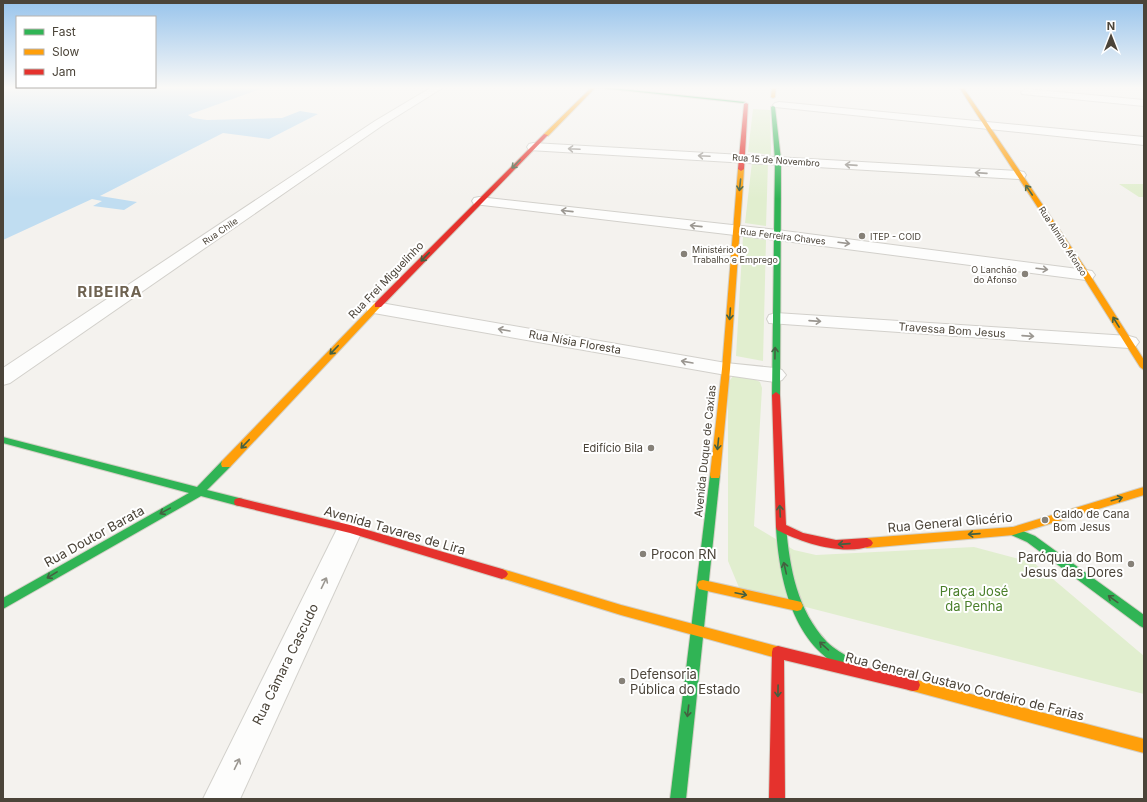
<svg xmlns="http://www.w3.org/2000/svg" width="1147" height="802" font-family="Inter,sans-serif">
<rect width="100%" height="100%" fill="#f4f2ee"/>
<g fill="#e1eecf">
<path d="M 753,109 L 770,110 L 771,155 L 748,152 Z"/>
<path d="M 752,162 L 768,163 L 766,226 L 745,223 Z"/>
<path d="M 1119,184 L 1144,184 L 1144,197 L 1139,197 Z"/>
<path d="M 743,237 L 766,240 L 763,361 L 736,356 Z"/>
<path d="M 746,375 L 760,382 L 762,388 L 754,526 L 794,550 L 816,555 L 974,547 L 1034,563 L 1144,656 L 1144,694 L 740,590 L 728,561 L 728,383 L 733,376 Z"/>
</g>
<path fill="#c0ddf1" d="M 3,87 L 266,87 L 188,115 L 193,118 L 207,120 L 282,118 L 300,111 L 318,114 L 269,139 L 223,133 L 100,196 L 137,202 L 124,210 L 93,206 L 102,201 L 92,199 L 3,240 Z"/>
<g fill="none" stroke-linecap="round" stroke-linejoin="round">
<g stroke="#d2d0cb" stroke-width="2">
<g id="street">
<path d="M 432,87 L 444,87 L 383,125 L 293,187 L 10,383 L 3,385 L 3,368 L 375,121 Z"/>
<path d="M 1026,89 L 1144,100 L 1144,106 L 1022,94 L 1021,92 Z"/>
<path d="M 779,102 L 1144,137 L 1144,145 L 775,107 L 773,105 L 775,103 Z"/>
<path d="M 533,143 L 1019,171 L 1024,172 L 1026,175 L 1024,178 L 1019,179 L 529,150 L 527,147 L 529,144 Z"/>
<path d="M 479,197 L 777,230 L 1086,270 L 1092,271 L 1095,275 L 1092,279 L 1086,280 L 777,240 L 474,204 L 472,201 L 474,198 Z"/>
<path d="M 375,302 L 726,363 L 775,368 L 782,370 L 786,375 L 782,380 L 775,382 L 726,375 L 368,312 L 366,308 L 368,304 Z"/>
<path d="M 776,313 L 1129,336 L 1136,338 L 1139,342 L 1136,346 L 1129,348 L 769,323 L 767,319 L 769,315 Z"/>
<path d="M 350,518 L 359,521 L 363,529 L 240,799 L 203,799 L 341,521 Z"/>
</g>
</g>
<g stroke="#d3cfc5" stroke-width="2">
<g id="fast">
<path d="M 591,87 L 602,87 L 745,102 L 743,103 Z"/>
<path d="M 773,106 L 775,107 L 781,160 L 780,395 L 776,398 L 772,395 L 775,160 L 771,107 Z"/>
<path d="M 3,437 L 197,487 L 222,461 L 230,461 L 231,464 L 230,467 L 207,490 L 243,499 L 244,502 L 243,505 L 239,506 L 201,496 L 3,609 L 3,598 L 189,493 L 3,443 Z"/>
<path d="M 715,471 L 719,472 L 720,475 L 686,799 L 670,799 L 710,475 L 711,472 Z"/>
<path d="M 781,523 L 785,524 L 786,527 C 790,569 797,610 827,642 C 834,649 844,654 853,660 L 854,664 L 853,668 L 848,670 C 793,648 779,579 776,527 L 777,524 Z"/>
<path d="M 1013,527 L 1035,536 L 1144,615 L 1144,628 L 1140,626 L 1027,542 L 1009,534 L 1008,531 L 1009,528 Z"/>
</g>
</g>
<g stroke="#d3cfc5" stroke-width="2">
<g id="slow">
<path d="M 592,87 L 596,87 L 548,136 L 544,136 L 544,134 Z"/>
<path d="M 772,87 L 776,87 L 775,97 L 773,98 L 771,97 Z"/>
<path d="M 959,87 L 963,87 L 1090,275 L 1144,360 L 1144,370 L 1140,367 L 1082,275 Z"/>
<path d="M 741,167 L 744,169 L 730,369 L 720,475 L 719,478 L 711,478 L 710,475 L 722,369 L 738,169 Z"/>
<path d="M 375,303 L 378,303 L 382,305 L 230,467 L 222,467 L 221,464 L 222,461 Z"/>
<path d="M 1144,487 L 1144,495 L 1013,535 L 867,548 L 863,546 L 861,543 L 863,540 L 867,538 L 1013,527 Z"/>
<path d="M 502,569 L 621,605 L 780,647 L 785,649 L 786,653 L 785,657 L 780,659 L 621,615 L 498,577 L 496,574 L 498,571 Z"/>
<path d="M 703,580 L 797,601 L 801,602 L 803,606 L 801,610 L 797,611 L 703,590 L 699,589 L 697,585 L 699,581 Z"/>
<path d="M 913,679 L 1144,739 L 1144,753 L 913,691 L 908,690 L 906,685 L 908,680 Z"/>
</g>
</g>
<g stroke="#d3cfc5" stroke-width="2">
<g id="jam">
<path d="M 746,103 L 748,104 L 744,169 L 741,171 L 738,169 L 744,104 Z"/>
<path d="M 544,134 L 548,135 L 381,307 L 375,307 L 375,303 Z"/>
<path d="M 776,392 L 780,395 L 786,525 L 803,533 L 836,540 L 867,538 L 871,540 L 873,543 L 871,546 C 842,556 803,543 777,530 L 776,527 L 772,395 Z"/>
<path d="M 239,498 L 350,525 L 502,569 L 506,571 L 508,574 L 506,577 L 502,579 L 350,533 L 235,505 L 234,502 L 235,499 Z"/>
<path d="M 778,646 L 913,679 L 918,680 L 920,685 L 918,690 L 913,691 L 784,660 L 785,799 L 769,799 L 772,652 L 773,648 Z"/>
</g>
</g>
<use href="#street" fill="#fdfdfc" fill-rule="evenodd"/>
<use href="#fast" fill="#30b455" fill-rule="evenodd"/>
<use href="#slow" fill="#ff9f0a" fill-rule="evenodd"/>
<use href="#jam" fill="#e5322d" fill-rule="evenodd"/>
</g>
<defs><path id="oneway-shaft" d="M-6 0H5M1.5-3L5.5 0L1.5 3" fill="none" stroke-width="1.6" stroke-linecap="round" stroke-linejoin="round"/></defs>
<g stroke="#9b9791">
<use href="#oneway-shaft" transform="translate(574 149) rotate(-177)"/>
<use href="#oneway-shaft" transform="translate(704 156) rotate(-177)"/>
<use href="#oneway-shaft" transform="translate(851 165) rotate(-176)"/>
<use href="#oneway-shaft" transform="translate(981 173) rotate(-176)"/>
<use href="#oneway-shaft" transform="translate(567 211) rotate(-174)"/>
<use href="#oneway-shaft" transform="translate(696 226) rotate(-174)"/>
<use href="#oneway-shaft" transform="translate(844 243) rotate(7)"/>
<use href="#oneway-shaft" transform="translate(1042 269) rotate(7)"/>
<use href="#oneway-shaft" transform="translate(815 321) rotate(4)"/>
<use href="#oneway-shaft" transform="translate(504 330) rotate(-170)"/>
<use href="#oneway-shaft" transform="translate(1028 336) rotate(4)"/>
<use href="#oneway-shaft" transform="translate(687 362) rotate(-170)"/>
<use href="#oneway-shaft" transform="translate(324 583) rotate(-64)"/>
<use href="#oneway-shaft" transform="translate(237 764) rotate(-64)"/>
</g>
<g stroke="#446040">
<use href="#oneway-shaft" transform="translate(516 164) rotate(135)"/>
<use href="#oneway-shaft" transform="translate(740 185) rotate(96)"/>
<use href="#oneway-shaft" transform="translate(1029 190) rotate(-124)"/>
<use href="#oneway-shaft" transform="translate(425 257) rotate(134)"/>
<use href="#oneway-shaft" transform="translate(730 314) rotate(94)"/>
<use href="#oneway-shaft" transform="translate(1116 322) rotate(-122)"/>
<use href="#oneway-shaft" transform="translate(334 350) rotate(134)"/>
<use href="#oneway-shaft" transform="translate(775 353) rotate(-89)"/>
<use href="#oneway-shaft" transform="translate(245 444) rotate(134)"/>
<use href="#oneway-shaft" transform="translate(718 444) rotate(96)"/>
<use href="#oneway-shaft" transform="translate(1117 499) rotate(-17)"/>
<use href="#oneway-shaft" transform="translate(165 511) rotate(151)"/>
<use href="#oneway-shaft" transform="translate(780 511) rotate(-93)"/>
<use href="#oneway-shaft" transform="translate(974 534) rotate(176)"/>
<use href="#oneway-shaft" transform="translate(844 544) rotate(176)"/>
<use href="#oneway-shaft" transform="translate(785 568) rotate(-103)"/>
<use href="#oneway-shaft" transform="translate(52 575) rotate(149)"/>
<use href="#oneway-shaft" transform="translate(741 594) rotate(12)"/>
<use href="#oneway-shaft" transform="translate(1113 599) rotate(-144)"/>
<use href="#oneway-shaft" transform="translate(824 646) rotate(-138)"/>
<use href="#oneway-shaft" transform="translate(778 691) rotate(91)"/>
<use href="#oneway-shaft" transform="translate(688 711) rotate(97)"/>
</g>
<linearGradient id="sky" x2="0" y2="1"><stop stop-color="#98c4ec"/><stop offset="0.44" stop-color="#faf9f7"/><stop offset="1" stop-color="#faf9f7" stop-opacity="0"/></linearGradient>
<rect width="1147" height="199" fill="url(#sky)"/>
<g fill="#868178" stroke="#fff" stroke-width="1.5">
<circle cx="862" cy="236" r="4"/>
<circle cx="684" cy="254" r="4"/>
<circle cx="1025" cy="274" r="4"/>
<circle cx="651" cy="448" r="4"/>
<circle cx="1045" cy="520" r="4"/>
<circle cx="643" cy="554" r="4"/>
<circle cx="1131" cy="564" r="4"/>
<circle cx="622" cy="681" r="4"/>
</g>
<g text-anchor="middle" dominant-baseline="central" stroke-width="4" stroke-linejoin="round" paint-order="stroke">
<g font-size="9" fill="#4b4439" stroke="#fff">
<text transform="translate(776 160) rotate(4)">Rua 15 de Novembro</text>
<text transform="translate(220 231) rotate(-34)">Rua Chile</text>
<text transform="translate(783 236) rotate(7)">Rua Ferreira Chaves</text>
<text transform="translate(1063 241) rotate(57)">Rua Almino Afonso</text>
</g>
<g font-size="9" fill="#4b4439" stroke="#fff" text-anchor="start">
<text x="870" y="236">ITEP - COID</text>
<text x="692" y="249">Ministério do<tspan x="692" dy="10">Trabalho e Emprego</tspan></text>
<text x="1017" y="269" text-anchor="end">O Lanchão<tspan x="1017" dy="10">do Afonso</tspan></text>
</g>
<g font-size="11" fill="#4b4439" stroke="#fff">
<text transform="translate(386 280) rotate(-46)">Rua Frei Miguelinho</text>
<text transform="translate(952 330) rotate(4)">Travessa Bom Jesus</text>
<text transform="translate(575 342) rotate(10)">Rua Nísia Floresta</text>
<text transform="translate(705 451) rotate(-84)">Avenida Duque de Caxias</text>
</g>
<g font-size="11" fill="#4b4439" stroke="#fff" text-anchor="end">
<text x="643" y="448">Edifício Bila</text>
<text x="1053" y="514" text-anchor="start">Caldo de Cana<tspan x="1053" dy="13">Bom Jesus</tspan></text>
</g>
<g font-size="13" fill="#4b4439" stroke="#fff">
<text transform="translate(950 522) rotate(-5)">Rua General Glicério</text>
<text transform="translate(395 530) rotate(16)">Avenida Tavares de Lira</text>
<text transform="translate(94 536) rotate(-29)">Rua Doutor Barata</text>
<text transform="translate(285 664) rotate(-64)">Rua Câmara Cascudo</text>
<text transform="translate(965 686) rotate(14)">Rua General Gustavo Cordeiro de Farias</text>
</g>
<g font-size="13" fill="#4b4439" stroke="#fff" text-anchor="start">
<text x="651" y="554">Procon RN</text>
<text x="1123" y="557" text-anchor="end">Paróquia do Bom<tspan x="1123" dy="15">Jesus das Dores</tspan></text>
<text x="630" y="674">Defensoria<tspan x="630" dy="15">Pública do Estado</tspan></text>
</g>
<g font-size="13" fill="#4a7f2a" stroke="#fff">
<text x="974" y="591">Praça José<tspan x="974" dy="15">da Penha</tspan></text>
</g>
<g font-size="15" font-weight="bold" letter-spacing="1" fill="#6e6250" stroke="#fff">
<text x="110" y="291">RIBEIRA</text>
</g>
</g>
<rect width="1147" height="802" fill="none" stroke="#4b4439" stroke-width="8"/>
<rect x="16" y="16" width="140" height="72" fill="#ffffff" stroke="#b7b4b0"/>
<rect x="24" y="29" width="20" height="6" fill="#30b455" stroke="#b7b4b0"/>
<text x="52" y="36" font-size="12" fill="#4b4439">Fast</text>
<rect x="24" y="49" width="20" height="6" fill="#ff9f0a" stroke="#b7b4b0"/>
<text x="52" y="56" font-size="12" fill="#4b4439">Slow</text>
<rect x="24" y="69" width="20" height="6" fill="#e5322d" stroke="#b7b4b0"/>
<text x="52" y="76" font-size="12" fill="#4b4439">Jam</text>
<g transform="translate(1111 36)" stroke="#ffffff" stroke-width="3" paint-order="stroke">
<path d="M0-3L7 15L0 10L-7 15Z" fill="#4b4439"/>
<text y="-6" font-size="11" font-weight="bold" text-anchor="middle" fill="#4b4439">N</text>
</g>
</svg>
